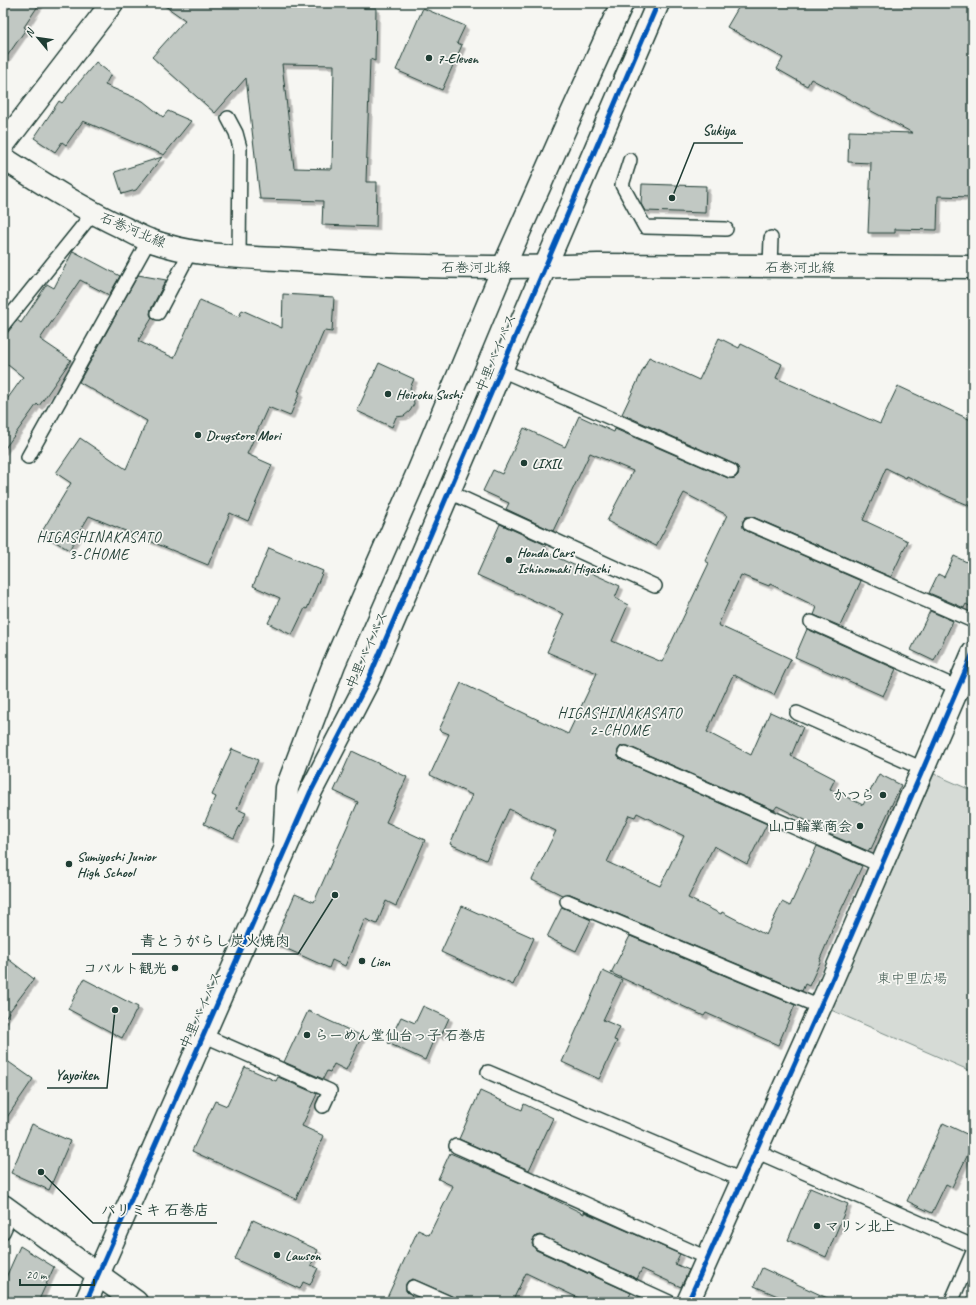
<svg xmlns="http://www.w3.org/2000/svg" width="976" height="1305" font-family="Caveat,'Klee One',sans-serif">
<defs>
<filter id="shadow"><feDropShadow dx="3.5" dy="3.5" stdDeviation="0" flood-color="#0004"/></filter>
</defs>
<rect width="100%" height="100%" fill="#f6f6f2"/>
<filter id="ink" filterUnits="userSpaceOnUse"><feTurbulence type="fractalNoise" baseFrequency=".025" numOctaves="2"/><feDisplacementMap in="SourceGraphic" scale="8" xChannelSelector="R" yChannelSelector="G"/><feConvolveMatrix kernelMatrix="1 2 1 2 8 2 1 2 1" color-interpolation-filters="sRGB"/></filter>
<g filter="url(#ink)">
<path fill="#d6dbd6" stroke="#7a8c85" d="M 934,774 L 973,791 L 973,1072 L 831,1010 Z"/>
<g fill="#c1c8c3" stroke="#1f3d34" fill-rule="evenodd" filter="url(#shadow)">
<path d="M 8,3 L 40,3 L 24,27 L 26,29 L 3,62 L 3,10 Z"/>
<path d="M 161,3 L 364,3 L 364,8 L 376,8 L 375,61 L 370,59 L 366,182 L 377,182 L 376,227 L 322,225 L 323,201 L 260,199 L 246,78 L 215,113 L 152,57 L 185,20 ZM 282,64 L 334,65 L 332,169 L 294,168 Z"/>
<path d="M 741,3 L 973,3 L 973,197 L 938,196 L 937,230 L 895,229 L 895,233 L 868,233 L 871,163 L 848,162 L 849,131 L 913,133 L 811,79 L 807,86 L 777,69 L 783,58 L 727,27 Z"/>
<path d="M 423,8 L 465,26 L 457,43 L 462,45 L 442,90 L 396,70 Z"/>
<path d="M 96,62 L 111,74 L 105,85 L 143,101 L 163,117 L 168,111 L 191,121 L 164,155 L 83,121 L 66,145 L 62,142 L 55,152 L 34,138 L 59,101 L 62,103 Z"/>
<path d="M 162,157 L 136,190 L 122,194 L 115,172 Z"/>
<path d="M 642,184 L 706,186 L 705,213 L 645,211 L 641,204 Z"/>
<path d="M 73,251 L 120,276 L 109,295 L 80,280 L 40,339 L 71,360 L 39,406 L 37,404 L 3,451 L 3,405 L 23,377 L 3,361 L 3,339 L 17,320 L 21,323 L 47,284 L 54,288 Z"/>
<path d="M 138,275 L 166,280 L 151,309 L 150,314 L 152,318 L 138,341 L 174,358 L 200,300 L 239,317 L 242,310 L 282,328 L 283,294 L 334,297 L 332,332 L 324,331 L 298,391 L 300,392 L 290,416 L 268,407 L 247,454 L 272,465 L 248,521 L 230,513 L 208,565 L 89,516 L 69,550 L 41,533 L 71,483 L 56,473 L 80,438 L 126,469 L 147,421 L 79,382 Z"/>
<path d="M 719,338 L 739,348 L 741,344 L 782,364 L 776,378 L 880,424 L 898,386 L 973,421 L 973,507 L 947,496 L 907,476 L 906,478 L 886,468 L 863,520 L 908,541 L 891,577 L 753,517 L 746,517 L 743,521 L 743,528 L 747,531 L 861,581 L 840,626 L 814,615 L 817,607 L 770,584 L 769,586 L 741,575 L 718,625 L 791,659 L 774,695 L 734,675 L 732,677 L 707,732 L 751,755 L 770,712 L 803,727 L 791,756 L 835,779 L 830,789 L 863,805 L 879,774 L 901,785 L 871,849 L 870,848 L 868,851 L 824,832 L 825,830 L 777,806 L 774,810 L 628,746 L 621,746 L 618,750 L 618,757 L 622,760 L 767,824 L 747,864 L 714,846 L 688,898 L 721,914 L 722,912 L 766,935 L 782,902 L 790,906 L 817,846 L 862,866 L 831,931 L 832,931 L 820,959 L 821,960 L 809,986 L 805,984 L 802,991 L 570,894 L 562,895 L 532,880 L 556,831 L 509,809 L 486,860 L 450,844 L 472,795 L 430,775 L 449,734 L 439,730 L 461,683 L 568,734 L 597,673 L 547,652 L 564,614 L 477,575 L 500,524 L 546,545 L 543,551 L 620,586 L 615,598 L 628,605 L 612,641 L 662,662 L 709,563 L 705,561 L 727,515 L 684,493 L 656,546 L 607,521 L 633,471 L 590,453 L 553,531 L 506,509 L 509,503 L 483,491 L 493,470 L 502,474 L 524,428 L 565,447 L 579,416 L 614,432 L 615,429 L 728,478 L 735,478 L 738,475 L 739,471 L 738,467 L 734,464 L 622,414 L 649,357 L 699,380 ZM 637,813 L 684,836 L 660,886 L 607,862 L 629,815 L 635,817 Z"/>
<path d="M 379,363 L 414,379 L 410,388 L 413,395 L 414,404 L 410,411 L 404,416 L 396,417 L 392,427 L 357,411 Z"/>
<path d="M 269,548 L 323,571 L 307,609 L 305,608 L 292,635 L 268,623 L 280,598 L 253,586 Z"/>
<path d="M 954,556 L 973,565 L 973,608 L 966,604 L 964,608 L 929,593 L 938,574 L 944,577 Z"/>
<path d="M 930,611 L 953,621 L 934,661 L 911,650 Z"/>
<path d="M 807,629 L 896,669 L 883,696 L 795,657 Z"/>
<path d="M 232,749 L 258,760 L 237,809 L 246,813 L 234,838 L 204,824 L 216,797 L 212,795 Z"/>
<path d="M 352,751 L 407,777 L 386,822 L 425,840 L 396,906 L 386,901 L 377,924 L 365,919 L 345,966 L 332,960 L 329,968 L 274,943 L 295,894 L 314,902 L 358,802 L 334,791 Z"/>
<path d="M 462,906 L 534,938 L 513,985 L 441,952 Z"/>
<path d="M 562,907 L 591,920 L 576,951 L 547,937 Z"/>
<path d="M 630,936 L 795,1005 L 778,1045 L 706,1013 L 704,1016 L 611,973 Z"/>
<path d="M 3,955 L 34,979 L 3,1020 Z"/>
<path d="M 603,971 L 622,980 L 603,1020 L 620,1027 L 614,1040 L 617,1041 L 599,1079 L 562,1062 Z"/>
<path d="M 84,979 L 138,1007 L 122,1038 L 68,1009 Z"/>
<path d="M 423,1006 L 449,1018 L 441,1036 L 436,1034 L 425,1060 L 388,1043 L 401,1017 L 415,1023 Z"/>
<path d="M 308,1011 L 362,1036 L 346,1070 L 334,1064 L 330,1072 L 327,1071 L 323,1079 L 284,1062 Z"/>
<path d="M 3,1058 L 33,1079 L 3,1123 Z"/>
<path d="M 245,1067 L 276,1081 L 278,1077 L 317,1094 L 302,1126 L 324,1136 L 296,1199 L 192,1151 L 215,1101 L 227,1106 Z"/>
<path d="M 480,1091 L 522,1110 L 524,1104 L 553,1118 L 529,1170 L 459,1139 Z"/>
<path d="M 943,1123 L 973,1137 L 973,1144 L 952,1187 L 946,1184 L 932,1213 L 907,1201 Z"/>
<path d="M 32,1124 L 70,1141 L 49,1190 L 11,1173 Z"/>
<path d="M 450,1153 L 523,1184 L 584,1214 L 584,1212 L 680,1254 L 675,1264 L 689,1270 L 681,1287 L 642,1269 L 637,1279 L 540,1235 L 536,1236 L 533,1240 L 532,1244 L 536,1250 L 631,1293 L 626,1302 L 587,1302 L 526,1273 L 512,1302 L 465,1302 L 413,1279 L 408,1281 L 406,1284 L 406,1291 L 412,1295 L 409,1302 L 385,1302 L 418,1230 L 429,1235 L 453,1186 L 438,1179 Z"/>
<path d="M 810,1188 L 848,1204 L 826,1257 L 788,1240 Z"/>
<path d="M 253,1220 L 318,1250 L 311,1265 L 318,1268 L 310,1285 L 303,1282 L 300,1289 L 235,1259 Z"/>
<path d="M 20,1246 L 54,1267 L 38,1302 L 3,1302 L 3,1284 Z"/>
<path d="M 762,1268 L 836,1302 L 777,1302 L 780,1297 L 754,1286 Z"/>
</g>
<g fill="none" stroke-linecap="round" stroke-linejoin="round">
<g stroke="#1f3d34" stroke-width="16">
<g id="service">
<path d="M 228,118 L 236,133 L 240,148 L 239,256"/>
<path d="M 630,160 L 622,185 L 645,227 L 726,229"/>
<path d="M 770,266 L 771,238"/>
<path d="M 158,313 L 190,252"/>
<path d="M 3,325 L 93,213"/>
<path d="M 501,370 L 731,471"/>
<path d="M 28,457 L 149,240"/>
<path d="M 449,492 L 655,586"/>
<path d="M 750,524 L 973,621"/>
<path d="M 811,622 L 958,688"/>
<path d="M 797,713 L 923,769"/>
<path d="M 625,753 L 882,866"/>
<path d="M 567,901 L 820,1007"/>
<path d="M 203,1035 L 330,1091 L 323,1106"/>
<path d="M 488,1072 L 742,1180"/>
<path d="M 456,1146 L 707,1258"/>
<path d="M 755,1151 L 973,1246"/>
<path d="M 3,1232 L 12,1212"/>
<path d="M 540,1243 L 669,1302"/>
<path d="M 413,1287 L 447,1302"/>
<path d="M 952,1300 L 973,1252"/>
</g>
</g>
<g stroke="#1f3d34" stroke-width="25">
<g id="minor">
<path d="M 3,145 L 112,3"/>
<path d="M 688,1302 L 829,987 L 973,653"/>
</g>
</g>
<g stroke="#1f3d34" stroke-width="25">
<g id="tertiary">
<path d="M 284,841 L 287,788 L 334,664 L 419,470 L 504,266 L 567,124 L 622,3"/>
<path d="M 3,1206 L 136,1302"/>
<path d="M 86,1302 L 310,793 L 367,683 L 658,3"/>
</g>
</g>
<g stroke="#1f3d34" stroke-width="25">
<path id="primary" d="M 3,158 C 42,183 81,208 124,228 C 132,232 140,237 149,240 C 195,257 245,257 293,260 C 395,267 497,269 598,265 L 973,267"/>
</g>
<use href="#service" stroke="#f6f6f2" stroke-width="13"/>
<use href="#minor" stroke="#f6f6f2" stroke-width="22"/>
<use href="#tertiary" stroke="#f6f6f2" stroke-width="22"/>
<use href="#primary" stroke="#f6f6f2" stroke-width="22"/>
<g stroke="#f6f6f2" stroke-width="8">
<g id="cycleway">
<path d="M 86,1302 L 310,793 L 367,683 L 658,3"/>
<path d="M 688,1302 L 829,987 L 973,653"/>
</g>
</g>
<use href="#cycleway" stroke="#0057b8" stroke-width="5"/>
</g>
</g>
<g fill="#1f3d34" stroke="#f6f6f2" stroke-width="1.5">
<circle cx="429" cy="58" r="4"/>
<circle cx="388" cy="394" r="4"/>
<circle cx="198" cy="435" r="4"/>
<circle cx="524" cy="463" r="4"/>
<circle cx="509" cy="560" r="4"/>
<circle cx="883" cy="795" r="4"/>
<circle cx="860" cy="826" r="4"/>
<circle cx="69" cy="864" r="4"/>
<circle cx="362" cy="961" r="4"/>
<circle cx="175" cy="968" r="4"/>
<circle cx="307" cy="1035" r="4"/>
<circle cx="817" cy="1226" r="4"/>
<circle cx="277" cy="1255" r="4"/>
</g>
<g text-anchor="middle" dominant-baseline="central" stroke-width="3.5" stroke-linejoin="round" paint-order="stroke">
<g font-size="14" font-weight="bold" fill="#1f3d34" stroke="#f6f6f2" text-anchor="start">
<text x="437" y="58">7-Eleven</text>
<text x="396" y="394">Heiroku Sushi</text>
<text x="206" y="435">Drugstore Mori</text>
<text x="532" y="463">LIXIL</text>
<text x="517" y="552">Honda Cars<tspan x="517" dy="16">Ishinomaki Higashi</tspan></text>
<text x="875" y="795" text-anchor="end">かつら</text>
<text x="852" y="826" text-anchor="end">山口輪業商会</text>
<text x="77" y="856">Sumiyoshi Junior<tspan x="77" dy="16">High School</tspan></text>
<text x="370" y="961">Lien</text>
<text x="167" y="968" text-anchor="end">コバルト観光</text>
<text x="315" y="1035">らーめん堂仙台っ子 石巻店</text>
<text x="825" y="1226">マリン北上</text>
<text x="285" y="1255">Lawson</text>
</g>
<g font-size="14" fill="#1f3d34" stroke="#f6f6f2">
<text transform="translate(133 230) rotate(23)">石巻河北線</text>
<text x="476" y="267">石巻河北線</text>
<text x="800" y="267">石巻河北線</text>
<text transform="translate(496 353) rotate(-67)">中里バイパス</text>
<text transform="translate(367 650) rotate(-66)">中里バイパス</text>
<text transform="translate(201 1010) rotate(-66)">中里バイパス</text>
</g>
<g font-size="14" fill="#445d54" stroke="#f6f6f2">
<text x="912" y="978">東中里広場</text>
</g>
<g font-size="15" letter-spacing="1" fill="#1f3d34" stroke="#f6f6f2">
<text x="99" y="537">HIGASHINAKASATO<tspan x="99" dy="17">3-CHOME</tspan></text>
<text x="620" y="713">HIGASHINAKASATO<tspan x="620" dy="17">2-CHOME</tspan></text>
</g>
</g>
<path fill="none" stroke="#1f3d34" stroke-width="1.5" d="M672 198L694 143H743M335 895L298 954H132M115 1010L107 1088H47M41 1172L93 1223H217"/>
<g fill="#1f3d34" stroke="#f6f6f2" stroke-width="1.5">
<circle cx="672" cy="198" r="4"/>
<circle cx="335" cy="895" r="4"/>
<circle cx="115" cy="1010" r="4"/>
<circle cx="41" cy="1172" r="4"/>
</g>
<g font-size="15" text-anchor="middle" font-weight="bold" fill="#1f3d34" stroke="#f6f6f2" stroke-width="3.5" stroke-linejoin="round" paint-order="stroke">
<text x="719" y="135">Sukiya</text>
<text x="215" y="946">青とうがらし炭火焼肉</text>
<text x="77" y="1080">Yayoiken</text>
<text x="155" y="1215">パリミキ 石巻店</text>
</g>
<rect width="976" height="1305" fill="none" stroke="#f6f6f2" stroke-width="16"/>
<rect x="8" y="8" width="960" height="1289" fill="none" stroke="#1f3d34" stroke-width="1.5" filter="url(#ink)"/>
<g transform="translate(38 38) rotate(299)" stroke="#f6f6f2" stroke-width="3" paint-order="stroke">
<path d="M0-3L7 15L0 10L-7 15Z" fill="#1f3d34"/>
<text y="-6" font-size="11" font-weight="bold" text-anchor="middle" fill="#1f3d34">N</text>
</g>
<path d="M20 1279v6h74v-6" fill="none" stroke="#1f3d34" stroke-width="2"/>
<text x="26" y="1279" font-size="12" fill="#1f3d34" stroke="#f6f6f2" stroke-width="3" paint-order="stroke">20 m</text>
</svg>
